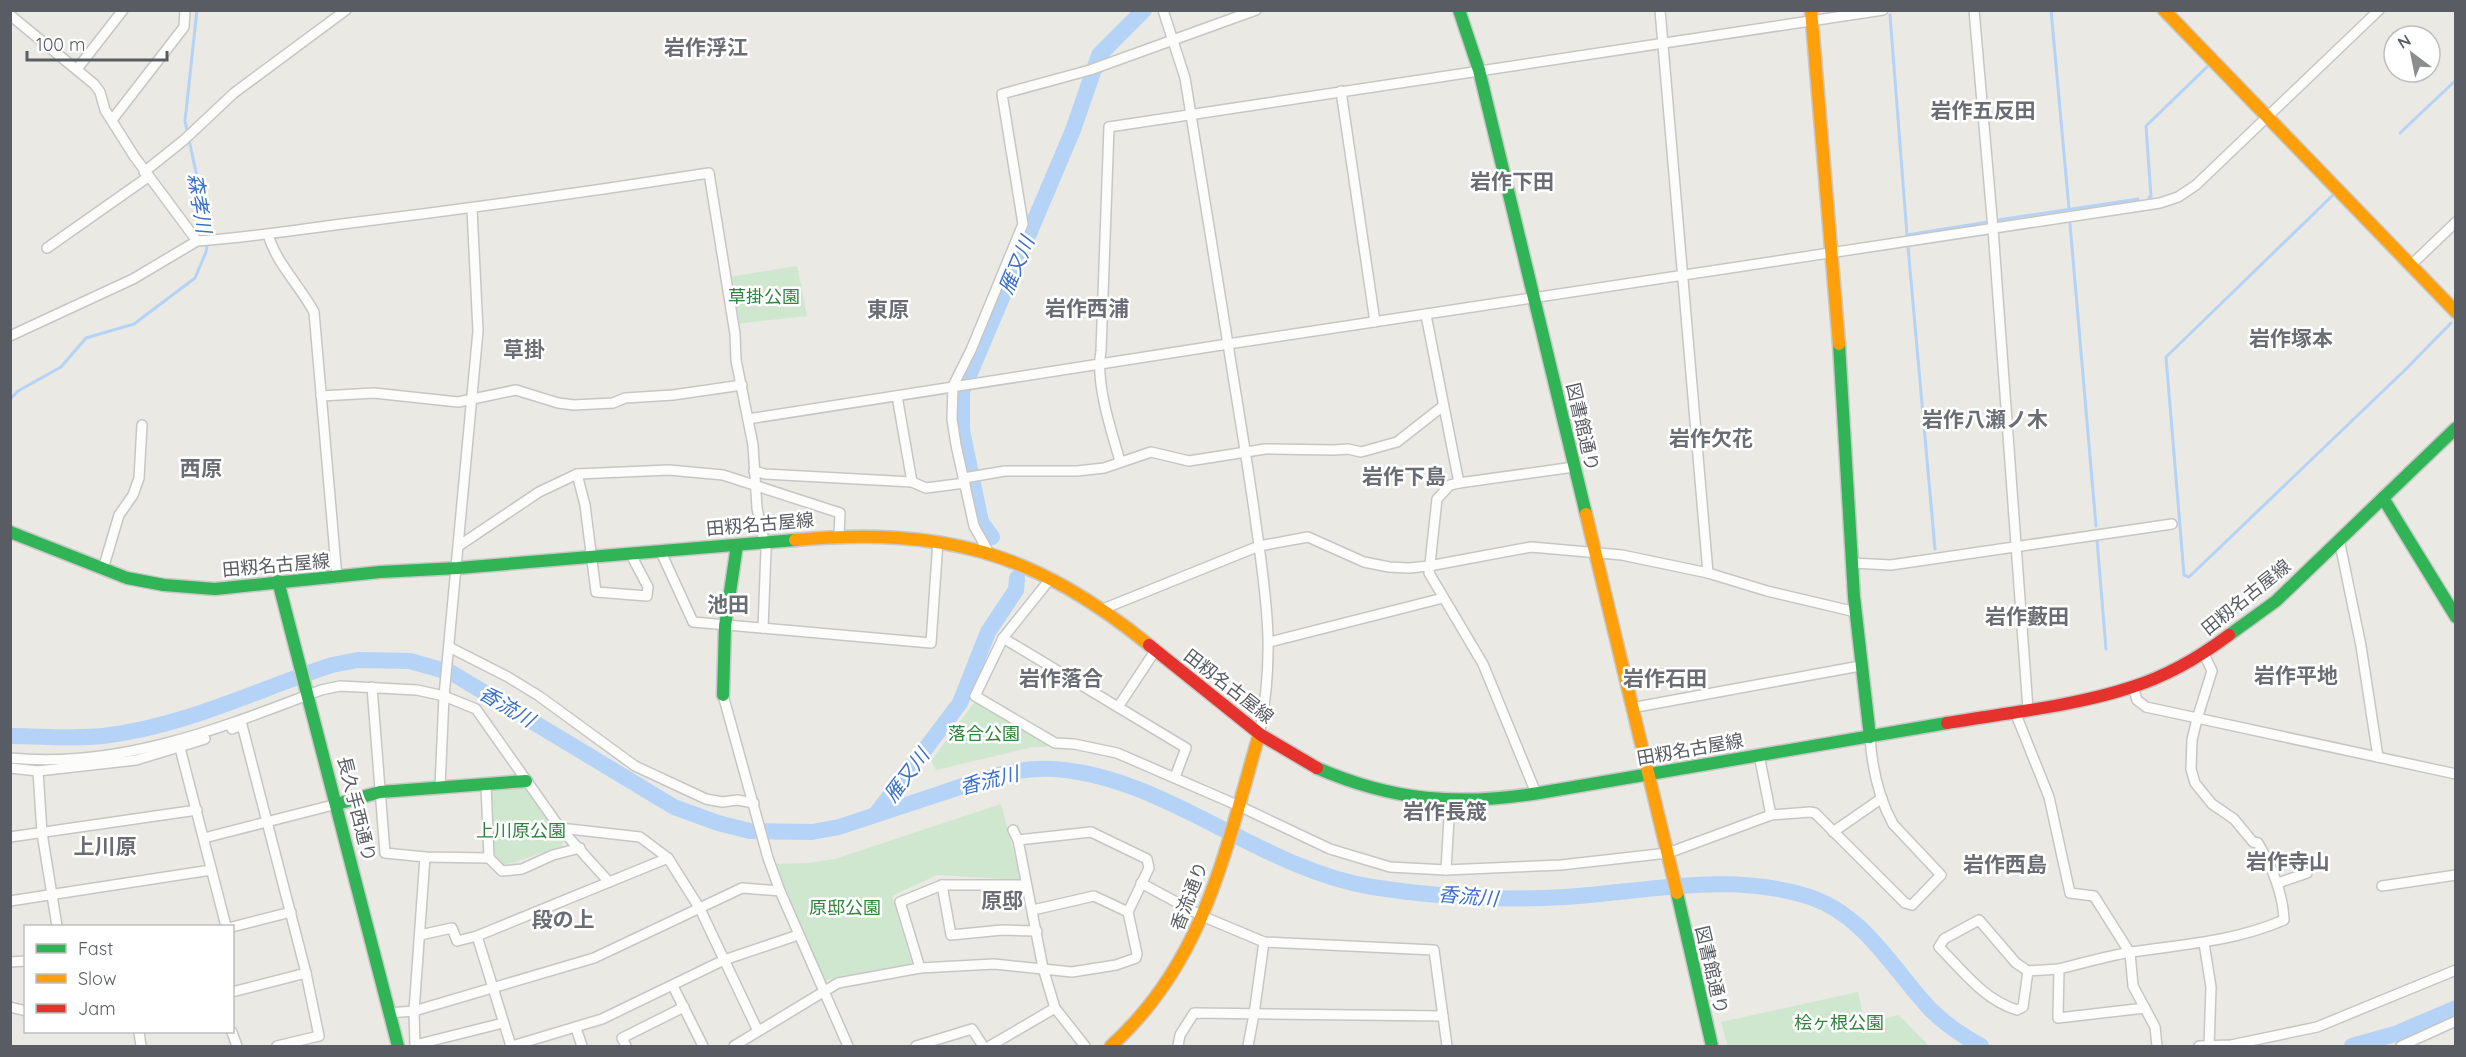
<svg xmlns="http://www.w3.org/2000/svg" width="2466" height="1057" font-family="Quicksand,'Noto Sans JP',sans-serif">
<rect width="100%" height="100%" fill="#eae9e3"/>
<g fill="#d0e7cf">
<path d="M 797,266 L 807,316 L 736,324 L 728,277 Z"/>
<path d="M 976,700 L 1048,743 L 1047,747 L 1033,747 L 936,770 L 931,761 Z"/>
<path d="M 525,788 L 563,841 L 562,846 L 512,863 L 501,865 L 493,851 L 491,791 Z"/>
<path d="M 1001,804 L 1021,880 L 937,875 L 892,896 L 912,964 L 837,977 L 825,981 L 775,864 L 808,863 L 835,859 Z"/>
<path d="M 1858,992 L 1865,1024 L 1899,1015 L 1929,1046 L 1728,1046 L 1721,1022 Z"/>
</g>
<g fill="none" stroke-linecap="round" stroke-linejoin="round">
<g stroke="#b5d3f7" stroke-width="3">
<path d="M 2051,10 L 2069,209"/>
<path d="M 1890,15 L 1907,235"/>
<path d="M 2400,133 L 2456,80"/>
<path d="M 2333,195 L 2166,357 L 2184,575 L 2189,577 L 2406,369 L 2451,323"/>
<path d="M 2149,197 L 2151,197 L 2146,126 L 2208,66"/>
<path d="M 1998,220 L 2138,199"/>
<path d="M 2070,224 L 2096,526"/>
<path d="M 1907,235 L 1988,222"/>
<path d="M 1908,247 L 1935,549"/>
<path d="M 10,399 L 18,391 L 61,367 L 86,338 L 134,324 L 195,278 L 206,252 L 209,233 L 185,121 L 197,10"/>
<path d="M 2097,540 L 2106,649"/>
</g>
<g stroke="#b5d3f7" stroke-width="16">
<path d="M 992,537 L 981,522 L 962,430 L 962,392 L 1073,130 L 1099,55 L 1144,10"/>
<path d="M 10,736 C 41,736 73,739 103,736 C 183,727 256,690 332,665 L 358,660 L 410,661 L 452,673 L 674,807 L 718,823 L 750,831 L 812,832 L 839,827 C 872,816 906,805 939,794 C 976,782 1014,766 1054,769 C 1165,776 1260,869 1372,887 C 1436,897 1499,901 1564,897 C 1645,892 1730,871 1810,897 C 1866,916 1893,970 1931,1010 C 1946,1025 1963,1036 1981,1046"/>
<path d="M 876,814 L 960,703 L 988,632 L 1016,590 L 1017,578"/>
<path d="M 2352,1046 L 2395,1034 L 2456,1008"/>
</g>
<g stroke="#c6c7c5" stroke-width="12">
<g id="street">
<path d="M 1660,10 L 1708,573"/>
<path d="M 1974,10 L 1993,229 L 2028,709"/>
<path d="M 10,15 L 94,84 L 100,92 L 105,110 L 134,156 L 197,241 C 246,238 294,230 342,224 C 465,209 587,192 709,173 L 735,334 L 736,360 L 753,445 L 757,508 L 766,550 L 763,628"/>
<path d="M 77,69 L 123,10"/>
<path d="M 1341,91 L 1375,322"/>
<path d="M 112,120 L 184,27 L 185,10"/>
<path d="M 144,172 L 184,140 L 234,93 L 346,10"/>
<path d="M 268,235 C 277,264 300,286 314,312 L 337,578"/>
<path d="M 47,248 L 148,177"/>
<path d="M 2411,265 L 2456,222"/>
<path d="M 1426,315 L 1459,483 L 1450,485 L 1437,499 L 1429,573 L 1483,664 L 1536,793"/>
<path d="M 10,336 L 133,279 L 197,241"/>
<path d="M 321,396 L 374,393 L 458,402 L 516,390 L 558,403 L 574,405 L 613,403 L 625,398 L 673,395 L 742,385"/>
<path d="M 897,396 L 912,482"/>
<path d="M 748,419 L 1228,344 L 1185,78 L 1163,10"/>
<path d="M 1120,461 C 1111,430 1095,382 1101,351 L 1109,127 L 1883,10"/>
<path d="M 754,471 L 765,474 L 912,482 L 926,488 L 965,483"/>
<path d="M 577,474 L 585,505 L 596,592 L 647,596 L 648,587 L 630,553"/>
<path d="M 964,478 L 1005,471 L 1077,471 L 1104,468 L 1151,452 L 1189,461 L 1265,449 L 1334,450 L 1348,449 L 1361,452 L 1397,442 L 1443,406"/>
<path d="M 1459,483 L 1574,467"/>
<path d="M 2339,539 L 2361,646 L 2378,757"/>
<path d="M 460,545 L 539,492 L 577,474 L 669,470 L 723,475 L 840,513 L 839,536"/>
<path d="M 660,550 L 693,622 L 931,643 L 938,541"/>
<path d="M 988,551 L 974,526 L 956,445 L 952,419 L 953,386 L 971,350 L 1023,224 L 1002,94 L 1090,70 L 1256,10"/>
<path d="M 1851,563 L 1891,565 L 2172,524"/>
<path d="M 103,569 L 119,515 L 133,495 L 139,478 L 142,425"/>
<path d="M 1051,578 L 1003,638 L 975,696 L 1055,743 L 1074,744 L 1117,753 L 1237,805 L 1330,849 L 1390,867 L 1446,870 L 1561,865 L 1668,853 L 1771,815 L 1810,812 L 1815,813 L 1905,903 L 1912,905 L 1941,875 L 1893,824 C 1878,797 1872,767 1870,737"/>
<path d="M 1103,609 L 1259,546 L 1308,537 L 1364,562 L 1389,567 L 1409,568 L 1429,566 L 1531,547 L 1622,555 L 1708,573 L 1767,591 L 1856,612"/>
<path d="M 1003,638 L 1186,748 L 1175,777"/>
<path d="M 1270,642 L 1443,598"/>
<path d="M 449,647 L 508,677 L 539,696 L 635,766 L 706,799 L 722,802 L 737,800 L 754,803"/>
<path d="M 372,687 L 385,853 L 425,857 L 489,858"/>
<path d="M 2133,687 L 2137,700 L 2146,707 L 2456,774"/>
<path d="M 723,695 L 768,858 L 780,891 L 848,1046"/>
<path d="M 1118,707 L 1155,651"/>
<path d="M 1631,708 L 1860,666"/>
<path d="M 2015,712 L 2049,797 L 2070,893 L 2094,896 L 2130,953 L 2133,986 L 2155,1027 L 2157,1046"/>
<path d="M 232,729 L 242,725 L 306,973 L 319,1036 L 277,1046"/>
<path d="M 1259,735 C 1276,654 1266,596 1255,517 C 1247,459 1237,402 1228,344 L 2160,203 L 2178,197 L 2196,185 L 2379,10"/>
<path d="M 180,748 L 226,926"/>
<path d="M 1759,755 L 1771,815"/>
<path d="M 10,758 C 120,769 221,728 321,690 L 340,686 L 417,690 L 444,696 L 476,709 L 560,828 L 609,882"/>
<path d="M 10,768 L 38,771 L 136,760 L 205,739"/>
<path d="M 38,771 L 42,833 L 57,926"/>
<path d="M 486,785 L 489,858 L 502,871 L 522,869 L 553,855 L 580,848"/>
<path d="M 440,787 L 444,696 L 478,331 L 472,209"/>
<path d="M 560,828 L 640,837 L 668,858"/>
<path d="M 1013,830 L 1018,840 L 1043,968 L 1055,1008 L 1085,1046"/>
<path d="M 1833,832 L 1882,798"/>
<path d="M 10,837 L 197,810"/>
<path d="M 204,838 L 337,804"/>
<path d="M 425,857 L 414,1011 L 415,1045 L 503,1023"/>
<path d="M 1446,870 L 1450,801"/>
<path d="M 1141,883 L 1202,916 L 1264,942 L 1434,950 L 1447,1046"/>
<path d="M 2278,883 L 2307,873"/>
<path d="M 942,885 L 951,935 L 1002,930 L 1037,931"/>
<path d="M 2382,886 L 2456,875"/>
<path d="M 10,901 L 211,870"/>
<path d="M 1033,910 L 1094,896 L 1128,912"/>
<path d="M 232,927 L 291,912"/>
<path d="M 420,935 L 452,928 L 457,941 L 477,936"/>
<path d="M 2204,943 L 2211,987 L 2209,1046"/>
<path d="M 10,962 L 26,961"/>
<path d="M 920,968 L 900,902 L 942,885 L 1026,885"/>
<path d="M 2028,971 L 2023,1007 L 2017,1010 C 1984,1000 1963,971 1939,947 L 1944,939 L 1979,920 L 2016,963 L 2028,971 L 2059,969"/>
<path d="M 673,986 L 703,1046"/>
<path d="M 232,992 L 306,973"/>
<path d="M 10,1007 L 26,1011"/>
<path d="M 2145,1008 L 2058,1018 L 2059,969 C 2083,963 2107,956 2131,952 C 2186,944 2232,942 2284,920 C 2283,892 2272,867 2258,843 L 2253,842 L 2234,819 L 2212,804 L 2195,783 L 2191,769 L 2192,740 L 2197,719 L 2212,671 L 2204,654"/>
<path d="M 389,1013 L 414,1011 L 594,958 L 742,888 L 780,891"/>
<path d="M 576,1028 L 582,1046"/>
<path d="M 139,1032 L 141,1046"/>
<path d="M 232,1032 L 237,1046"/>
<path d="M 511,1046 L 477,936 L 668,858 L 700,909 L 758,1031"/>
<path d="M 512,1046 L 602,1019 L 724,960 L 798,935"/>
<path d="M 626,1046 L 622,1038 L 684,1007"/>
<path d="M 734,1046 L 838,983 L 920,968 L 994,964 L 1072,972 L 1116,965 L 1136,958 L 1137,954 L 1128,912 L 1149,868 L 1147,859 L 1091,832 L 1018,840"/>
<path d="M 916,1046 L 972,1029 L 983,1046"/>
<path d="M 990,1046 L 1055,1008"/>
<path d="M 1178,1046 L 1180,1035 L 1194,1013 L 1443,1016"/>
<path d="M 1248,1046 L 1254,1014 L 1264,942"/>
<path d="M 2199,1046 L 2231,1045 L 2317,1027 L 2456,970"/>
<path d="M 2401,1046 L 2456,1021"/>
</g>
</g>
<g stroke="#c7c8c7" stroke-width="15">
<g id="fast">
<path d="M 1459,10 L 1479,70 L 1586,514"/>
<path d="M 1839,344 L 1854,597 L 1870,737"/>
<path d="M 2456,428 L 2383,498 L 2456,617"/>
<path d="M 10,532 L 127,578 L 164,585 L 215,589 L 380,572 L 458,568 L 795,540"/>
<path d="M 278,581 L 398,1046"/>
<path d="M 2229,635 L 2276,601 L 2383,498"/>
<path d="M 723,695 L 725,626 L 737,545"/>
<path d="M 1317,768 C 1393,801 1458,806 1539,793 L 1947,723"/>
<path d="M 337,804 L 380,792 L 526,781"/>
<path d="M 1677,893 L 1712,1046"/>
</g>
</g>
<g stroke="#c7c8c7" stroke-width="15">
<g id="slow">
<path d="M 1811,10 L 1839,344"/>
<path d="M 2164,10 L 2456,312"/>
<path d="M 1586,514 L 1677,893"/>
<path d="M 795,540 C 943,527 1033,551 1149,645"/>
<path d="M 1111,1046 C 1205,961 1225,851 1259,735"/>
</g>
</g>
<g stroke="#c7c8c7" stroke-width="15">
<g id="jam">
<path d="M 1149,645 L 1261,735 L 1317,768"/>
<path d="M 1947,723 C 2007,713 2075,706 2132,687 C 2167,676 2201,656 2229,635"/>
</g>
</g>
<use href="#street" stroke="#fcfcfb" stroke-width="9"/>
<use href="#fast" stroke="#30b455" stroke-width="12"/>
<use href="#slow" stroke="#ff9f0a" stroke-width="12"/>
<use href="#jam" stroke="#e5322d" stroke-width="12"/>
</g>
<g text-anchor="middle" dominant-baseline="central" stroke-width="5" stroke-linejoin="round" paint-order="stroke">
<g font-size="18" fill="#2f833d" stroke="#fff">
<text x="764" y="296">草掛公園</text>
<text x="984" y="733">落合公園</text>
<text x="521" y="830">上川原公園</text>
<text x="845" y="907">原邸公園</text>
<text x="1839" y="1022">桧ヶ根公園</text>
</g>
<g font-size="18" fill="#595c62" stroke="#fff">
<text transform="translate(1583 427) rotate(77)">図書館通り</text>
<text transform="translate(760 524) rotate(-5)">田籾名古屋線</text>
<text transform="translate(276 565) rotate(-5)">田籾名古屋線</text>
<text transform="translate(2246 597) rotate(-39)">田籾名古屋線</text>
<text transform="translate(1229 686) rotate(38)">田籾名古屋線</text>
<text transform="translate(1690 749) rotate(-10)">田籾名古屋線</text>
<text transform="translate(357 809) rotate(76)">長久手西通り</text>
<text transform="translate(1189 896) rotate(-69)">香流通り</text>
<text transform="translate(1712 970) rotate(77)">図書館通り</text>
</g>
<g font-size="20" font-style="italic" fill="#3b70c8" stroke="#fff">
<text transform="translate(200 203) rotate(81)">森孝川</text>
<text transform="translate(1016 265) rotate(-67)">雁又川</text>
<text transform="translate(507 706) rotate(31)">香流川</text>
<text transform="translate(906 775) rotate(-53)">雁又川</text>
<text transform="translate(989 780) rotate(-14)">香流川</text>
<text transform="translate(1468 896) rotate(5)">香流川</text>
</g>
<g font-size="21" font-weight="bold" fill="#6a6e74" stroke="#fff">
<text x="706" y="47">岩作浮江</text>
<text x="1983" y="110">岩作五反田</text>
<text x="1512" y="181">岩作下田</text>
<text x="1087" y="308">岩作西浦</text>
<text x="888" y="309">東原</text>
<text x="2291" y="338">岩作塚本</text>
<text x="524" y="349">草掛</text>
<text x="1985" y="419">岩作八瀬ノ木</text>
<text x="1711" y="438">岩作欠花</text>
<text x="201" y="468">西原</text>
<text x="1404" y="476">岩作下島</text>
<text x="728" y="604">池田</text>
<text x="2027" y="616">岩作藪田</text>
<text x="2296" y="675">岩作平地</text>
<text x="1061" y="678">岩作落合</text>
<text x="1665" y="678">岩作石田</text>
<text x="1445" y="811">岩作長筬</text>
<text x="105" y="846">上川原</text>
<text x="2288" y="861">岩作寺山</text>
<text x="2005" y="864">岩作西島</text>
<text x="1002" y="900">原邸</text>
<text x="563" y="919">段の上</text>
</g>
</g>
<rect width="2466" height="1057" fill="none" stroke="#595c62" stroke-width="24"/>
<rect x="24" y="925" width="210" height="108" fill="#ffffff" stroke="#bdbec0" stroke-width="1.5"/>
<rect x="36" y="944" width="30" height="9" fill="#30b455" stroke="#bdbec0" stroke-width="1.5"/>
<text x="78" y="955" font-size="18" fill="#595c62">Fast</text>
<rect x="36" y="974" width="30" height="9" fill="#ff9f0a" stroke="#bdbec0" stroke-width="1.5"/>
<text x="78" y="985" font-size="18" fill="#595c62">Slow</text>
<rect x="36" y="1004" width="30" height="9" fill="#e5322d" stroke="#bdbec0" stroke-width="1.5"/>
<text x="78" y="1015" font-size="18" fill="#595c62">Jam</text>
<g transform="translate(2412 54) rotate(328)"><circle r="28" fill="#ffffff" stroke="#bdbec0" stroke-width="1.5"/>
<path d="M0-4.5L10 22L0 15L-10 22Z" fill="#8c8d8f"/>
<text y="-9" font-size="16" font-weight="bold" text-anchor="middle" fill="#595c62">N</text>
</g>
<path d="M27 51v9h140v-9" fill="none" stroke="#595c62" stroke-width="3"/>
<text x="36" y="51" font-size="18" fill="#595c62" stroke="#ffffff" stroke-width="4.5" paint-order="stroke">100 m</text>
</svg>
